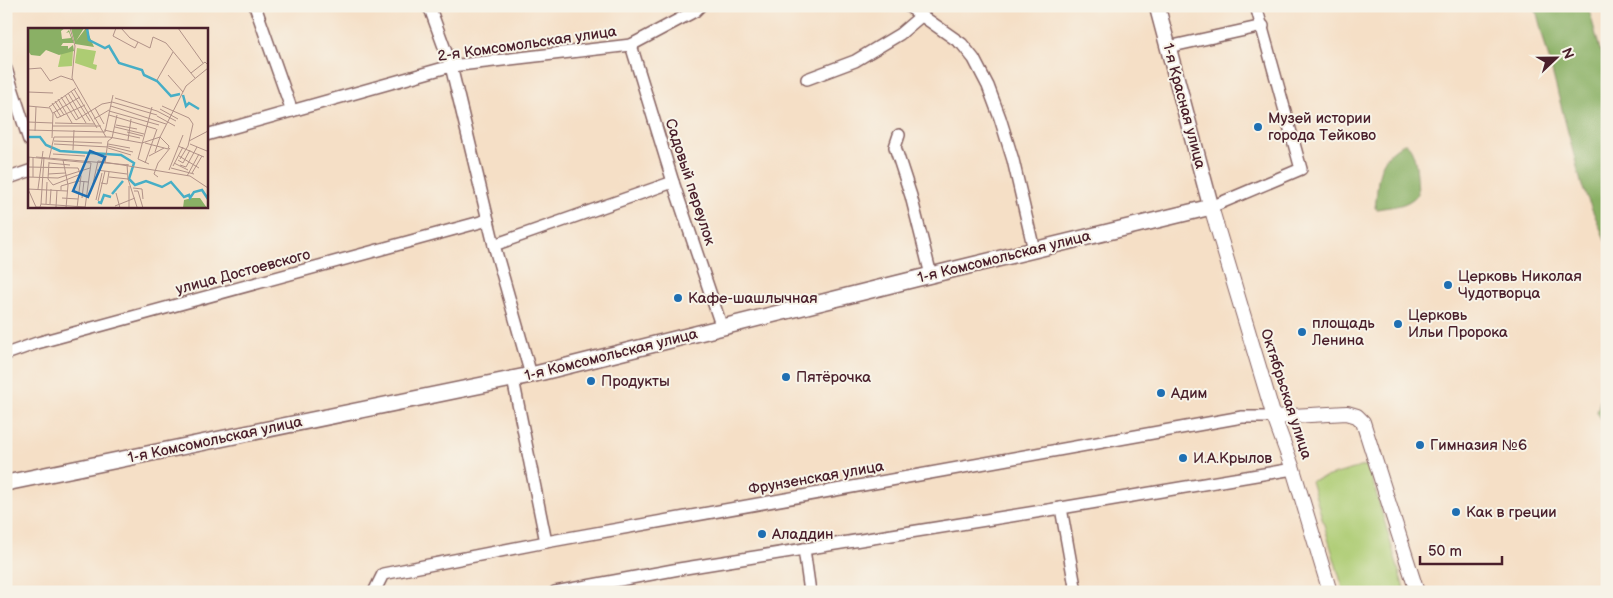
<svg xmlns="http://www.w3.org/2000/svg" width="1613" height="598" font-family="'Balsamiq Sans',sans-serif">
<rect width="100%" height="100%" fill="#f7f3e8"/>
<filter id="ink" filterUnits="userSpaceOnUse"><feTurbulence type="fractalNoise" baseFrequency=".02" numOctaves="2"/><feDisplacementMap in="SourceGraphic" scale="10" xChannelSelector="R" yChannelSelector="G"/><feConvolveMatrix kernelMatrix="1 2 1 2 8 2 1 2 1" color-interpolation-filters="sRGB"/></filter>
<filter id="wash" filterUnits="userSpaceOnUse"><feTurbulence type="fractalNoise" baseFrequency=".0096" numOctaves="4" result="noise"/><feDisplacementMap in="SourceGraphic" scale="20" xChannelSelector="R" yChannelSelector="G"/><feGaussianBlur stdDeviation="1.12" result="paint"/><feColorMatrix in="noise" values="0 0 0 0 0 0 0 0 0 0 0 0 0 0 0 0 0 1.4 0 .05"/><feComposite in="paint" operator="in"/></filter>
<g filter="url(#wash)">
<rect width="100%" height="100%" fill="#f5dfc6"/>
<path fill="#adcc73" stroke="#7c764f" d="M 1368,465 L 1405,592 L 1344,592 L 1311,481 Z"/>
<g fill="#8ab065" stroke="#6a6848">
<path d="M 1535,6 L 1588,6 L 1607,75 L 1607,244 L 1582,186 Z"/>
<path d="M 1405,143 C 1418,150 1417,181 1418,194 C 1407,207 1393,206 1377,209 L 1375,208 C 1379,179 1375,158 1405,143 Z"/>
<path d="M 1607,375 L 1607,429 L 1597,412 Z"/>
</g>
</g>
<g filter="url(#ink)">
<g fill="none" stroke-linecap="round" stroke-linejoin="round">
<g stroke="#866261" stroke-width="14">
<g id="minor">
<path d="M 255,6 L 292,111"/>
<path d="M 427,6 L 431,11 L 451,66 L 494,245 L 531,375"/>
<path d="M 908,6 L 962,44 L 974,59 L 988,86 L 1000,118 L 1013,160 L 1034,250"/>
<path d="M 631,45 L 673,182 L 722,328"/>
<path d="M 1168,47 L 1263,26"/>
<path d="M 6,69 L 29,140"/>
<path d="M 807,79 L 855,61 L 900,34 L 921,16"/>
<path d="M 206,135 L 451,66 L 631,45 L 695,11 L 700,6"/>
<path d="M 899,135 L 895,147 L 911,196 L 931,275"/>
<path d="M 6,179 L 29,171"/>
<path d="M 1211,207 L 1301,169 L 1256,6"/>
<path d="M 494,245 L 673,182"/>
<path d="M 6,354 L 37,343 L 488,220"/>
<path d="M 513,379 L 546,542"/>
<path d="M 1061,508 L 1076,592"/>
<path d="M 804,549 L 810,592"/>
<path d="M 374,592 L 383,574 L 546,542 L 1242,417 L 1274,417"/>
<path d="M 555,592 L 679,569 L 1061,508 L 1293,469"/>
</g>
</g>
<g stroke="#866261" stroke-width="16">
<g id="tertiary">
<path d="M 1211,207 L 1274,417 L 1293,469 L 1330,592"/>
<path d="M 1274,417 L 1347,413 L 1357,416 L 1363,422 L 1417,592"/>
</g>
</g>
<g stroke="#866261" stroke-width="18">
<path id="secondary" d="M 6,483 L 531,375 L 931,275 L 1211,207 L 1157,6"/>
</g>
<use href="#minor" stroke="#fff" stroke-width="11"/>
<use href="#tertiary" stroke="#fff" stroke-width="14"/>
<use href="#secondary" stroke="#fff" stroke-width="15"/>
</g>
</g>
<g fill="#1f6fb2" stroke="#f7f3e8" stroke-width="2">
<circle cx="1258" cy="127" r="5"/>
<circle cx="1448" cy="285" r="5"/>
<circle cx="678" cy="298" r="5"/>
<circle cx="1398" cy="324" r="5"/>
<circle cx="1302" cy="332" r="5"/>
<circle cx="786" cy="377" r="5"/>
<circle cx="591" cy="381" r="5"/>
<circle cx="1161" cy="393" r="5"/>
<circle cx="1420" cy="445" r="5"/>
<circle cx="1183" cy="458" r="5"/>
<circle cx="1456" cy="512" r="5"/>
<circle cx="762" cy="534" r="5"/>
</g>
<g text-anchor="middle" dominant-baseline="central" stroke-width="4" stroke-linejoin="round" paint-order="stroke">
<g font-size="15" fill="#4a1f2b" stroke="#f7f3e8">
<text transform="translate(527 44) rotate(-8)">2-я Комсомольская улица</text>
<text transform="translate(1184 106) rotate(75)">1-я Красная улица</text>
<text transform="translate(690 182) rotate(72)">Садовый переулок</text>
<text transform="translate(1004 257) rotate(-14)">1-я Комсомольская улица</text>
<text transform="translate(243 272) rotate(-15)">улица Достоевского</text>
<text transform="translate(611 355) rotate(-14)">1-я Комсомольская улица</text>
<text transform="translate(1286 394) rotate(72)">Октябрьская улица</text>
<text transform="translate(215 440) rotate(-12)">1-я Комсомольская улица</text>
<text transform="translate(816 478) rotate(-10)">Фрунзенская улица</text>
</g>
<g font-size="15" fill="#4a1f2b" stroke="#f7f3e8" text-anchor="start">
<text x="1268" y="118">Музей истории<tspan x="1268" dy="17">города Тейково</tspan></text>
<text x="1458" y="276">Церковь Николая<tspan x="1458" dy="17">Чудотворца</tspan></text>
<text x="688" y="298">Кафе-шашлычная</text>
<text x="1408" y="315">Церковь<tspan x="1408" dy="17">Ильи Пророка</tspan></text>
<text x="1312" y="323">площадь<tspan x="1312" dy="17">Ленина</tspan></text>
<text x="796" y="377">Пятёрочка</text>
<text x="601" y="381">Продукты</text>
<text x="1171" y="393">Адим</text>
<text x="1430" y="445">Гимназия №6</text>
<text x="1193" y="458">И.А.Крылов</text>
<text x="1466" y="512">Как в греции</text>
<text x="772" y="534">Аладдин</text>
</g>
</g>
<g transform="translate(28 28)">
<rect width="180" height="180" fill="#f5dfc6"/>
<path d="M 49,20 L 68,23 L 65,36 L 69,37 L 68,42 L 47,35 ZM 45,23 L 44,38 L 30,39 L 33,25 Z" fill="#adcc73"/>
<path d="M 0,0 L 37,0 L 33,3 L 34,11 L 43,10 L 41,4 L 38,5 L 41,2 L 46,15 L 35,15 L 33,18 L 40,18 L 40,21 L 45,17 L 46,23 L 31,27 L 18,22 L 12,28 L 3,27 L 0,23 ZM 43,0 L 56,0 L 48,13 L 58,0 L 66,19 L 47,16 ZM 164,170 L 172,170 L 179,180 L 155,180 L 156,172 Z" fill="#8ab065"/>
<path fill="none" stroke="#47aec6" stroke-width="2.5" d="M 59,0 L 61,12 L 77,20 L 81,18 L 91,35 L 114,42 L 116,47 L 129,53 L 143,68 L 152,66M 155,67 L 158,78 L 161,75 L 171,81M 0,109 L 12,109 L 18,117 L 32,123 L 93,127 L 106,135 L 101,151 L 107,157 L 118,153 L 134,159 L 143,154 L 156,169 L 161,167 L 162,170 L 166,164 L 174,162 L 180,171M 84,166 L 95,153M 70,174 L 73,175 L 76,167 L 83,169"/>
<path fill="none" stroke="#b19288" stroke-width="1" d="M 42,0 L 47,18 L 44,50 L 78,109M 88,0 L 85,8 L 107,20 L 110,14M 93,0 L 102,10 L 122,20 L 125,9 L 138,15 L 167,50M 150,0 L 175,35M 0,41 L 13,40 L 22,53 L 33,48 L 45,52M 163,45 L 177,34 L 180,37M 140,47 L 155,64M 129,52 L 145,24M 46,61 L 69,100M 43,63 L 62,93M 0,64 L 25,65M 40,65 L 58,95M 37,67 L 51,91M 33,69 L 48,92M 87,70 L 129,83 L 148,93M 30,71 L 44,95M 27,73 L 36,87M 24,75 L 33,89M 0,78 L 22,80 L 25,86 L 24,110M 83,78 L 138,96M 134,78 L 161,90 L 165,96 L 160,118 L 152,131M 21,79 L 48,60M 67,80 L 76,96M 132,81 L 150,91M 81,83 L 131,97M 26,84 L 29,90 L 57,77M 25,85 L 52,69M 81,87 L 128,101M 129,88 L 147,98M 66,91 L 81,82M 48,92 L 74,76 L 84,74 L 129,87M 0,94 L 25,95M 27,95 L 67,96M 88,97 L 109,101M 25,98 L 73,98M 87,99 L 116,106M 0,102 L 77,104M 76,102 L 112,110M 7,103 L 8,79M 77,104 L 85,67M 99,104 L 115,108M 84,110 L 89,87M 100,112 L 103,91M 26,113 L 74,115M 161,113 L 180,103M 117,115 L 140,121 L 141,118 L 132,109M 26,116 L 80,119M 80,116 L 102,120M 162,116 L 179,123M 80,118 L 105,124M 150,118 L 176,129M 80,120 L 103,127M 45,122 L 46,102M 127,124 L 132,109M 25,126 L 57,128M 121,128 L 136,120M 151,128 L 171,140M 0,129 L 63,135 L 57,180M 8,129 L 101,137M 21,131 L 26,109 L 81,109 L 114,115 L 132,109 L 158,58 L 180,40M 35,132 L 40,157 L 38,180M 150,132 L 155,135 L 162,122M 21,135 L 42,137M 77,135 L 80,113 L 84,110M 117,135 L 129,101M 146,135 L 160,142M 99,136 L 100,151 L 109,179M 121,136 L 110,131 L 124,79M 152,137 L 158,139 L 169,119M 145,138 L 155,119M 0,139 L 50,140 L 53,148 L 49,180M 143,140 L 166,146M 69,142 L 99,146M 141,142 L 155,107M 164,145 L 174,128M 0,146 L 1,129M 20,146 L 37,145M 159,148 L 171,126M 0,149 L 30,150 L 62,140M 5,149 L 5,129M 81,149 L 100,151M 130,149 L 126,146 L 130,135 L 142,120M 20,151 L 25,157 L 53,146M 20,151 L 21,134M 73,155 L 79,156 L 81,144M 101,158 L 101,180M 64,160 L 70,133 L 162,148 L 180,160M 105,160 L 114,161 L 115,171M 0,161 L 8,179 L 31,180M 0,161 L 39,163M 10,161 L 15,123M 33,162 L 33,158 L 50,153 L 60,154M 106,163 L 110,163 L 115,180M 88,165 L 92,180M 34,170 L 50,171M 54,170 L 56,153M 68,172 L 74,145M 70,173 L 77,143M 13,176 L 16,129M 18,176 L 19,154M 22,176 L 23,161M 87,178 L 107,170M 12,179 L 13,176 L 57,179M 28,179 L 29,162"/>
<path fill="#1f6fb2" fill-opacity="0.15" stroke="#1f6fb2" stroke-width="2.5" d="M 62,123 L 77,129 L 60,169 L 45,163 Z"/>
<rect width="180" height="180" fill="none" stroke="#4a1f2b" stroke-width="2.5"/>
</g>
<rect width="1613" height="598" fill="none" stroke="#f7f3e8" stroke-width="25"/>
<g transform="translate(1556 58) rotate(68)" stroke="#f7f3e8" stroke-width="4" paint-order="stroke">
<path d="M0-4L9 19L0 12L-9 19Z" fill="#4a1f2b"/>
<text y="-8" font-size="14" font-weight="bold" text-anchor="middle" fill="#4a1f2b">N</text>
</g>
<path d="M1420 556v8h82v-8" fill="none" stroke="#4a1f2b" stroke-width="2.5"/>
<text x="1428" y="556" font-size="15" fill="#4a1f2b" stroke="#f7f3e8" stroke-width="4" paint-order="stroke">50 m</text>
</svg>
